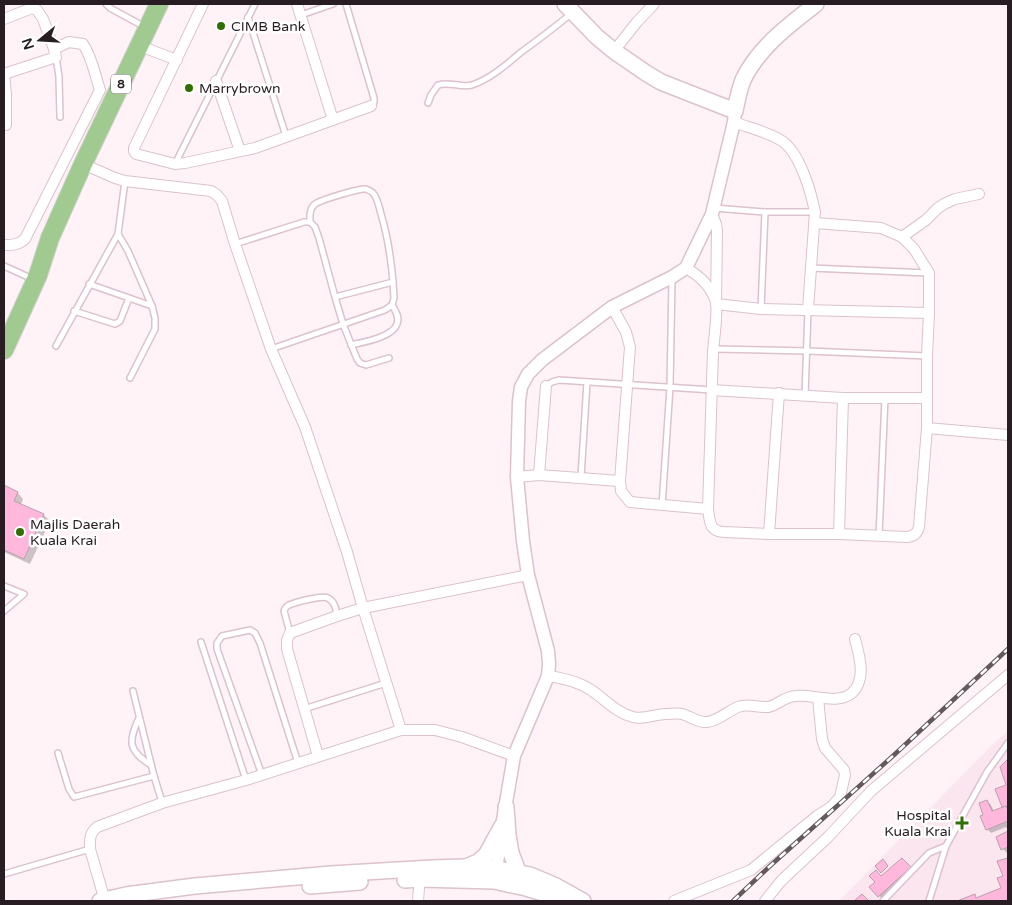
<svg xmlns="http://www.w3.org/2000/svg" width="1012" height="905" font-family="'Varela Round',sans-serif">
<rect width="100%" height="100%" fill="#fff3f8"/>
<path fill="#fbe5ef" d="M 1008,731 L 1008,901 L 839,901 L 993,744 Z"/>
<g fill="#0003">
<path d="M 4,487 L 18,493 L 23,499 L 21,505 L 44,515 L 50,521 L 30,564 L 4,552 Z"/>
<path d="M 1008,761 L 1008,829 L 1006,827 L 991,833 L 987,829 L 985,815 L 987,801 L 991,805 L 994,812 L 1004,808 L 997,790 L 1008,786 L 1002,767 Z"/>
<path d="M 1008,832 L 1008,853 L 1007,853 L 1003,849 L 997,837 Z"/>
<path d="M 902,859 L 914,872 L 883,900 L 871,887 Z"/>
<path d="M 1008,859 L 1008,901 L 960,901 L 974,896 L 977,899 L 1002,889 L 1004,876 L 999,862 Z"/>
</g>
<g fill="#ffb8dc" stroke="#baa0ad">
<path d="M 4,485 L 18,492 L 14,501 L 44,514 L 24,559 L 4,550 Z"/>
<path d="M 1008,759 L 1008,810 L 1006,806 L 1002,807 L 995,789 L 1006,785 L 1000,767 Z"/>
<path d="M 987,800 L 992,811 L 1006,806 L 1008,810 L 1008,821 L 986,830 L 980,816 L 983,815 L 979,803 Z"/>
<path d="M 1008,831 L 1008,847 L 1001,850 L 996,837 Z"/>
<path d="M 902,858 L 911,867 L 878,897 L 869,887 L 875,882 L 869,876 L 876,870 L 881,876 Z"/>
<path d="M 1008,858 L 1008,901 L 957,901 L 975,894 L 976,898 L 1001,888 L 997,878 L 1003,876 L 997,861 Z"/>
<path d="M 883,859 L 888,866 L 881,873 L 875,866 Z"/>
<path d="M 862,894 L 869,901 L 854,901 Z"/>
</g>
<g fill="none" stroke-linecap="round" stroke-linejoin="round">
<g stroke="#dcc1ce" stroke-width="8">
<g id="service">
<path d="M 106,4 L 110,8 L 145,27"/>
<path d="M 346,4 L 374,98 L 374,102 L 371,106"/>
<path d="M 301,15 L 333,4"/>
<path d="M 248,17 L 286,136"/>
<path d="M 56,57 L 59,77 L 60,117"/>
<path d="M 428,103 L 431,95 L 438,85 C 450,81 460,88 472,85 C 490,79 506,65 520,53 C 538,40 555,27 572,13"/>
<path d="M 175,164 L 255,4"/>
<path d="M 714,208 L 765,212 L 761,309"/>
<path d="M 765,212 L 815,212"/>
<path d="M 118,234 L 128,251 L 152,306 L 155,318 L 155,329 L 130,378"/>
<path d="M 235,244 L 304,222 L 310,222"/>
<path d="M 4,266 L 26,276"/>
<path d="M 811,268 L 928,273"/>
<path d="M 89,284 L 152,306"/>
<path d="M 335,297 L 393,282 C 391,258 388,237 381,214 C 379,207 378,199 373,193 C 371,191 368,190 366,189 C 359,188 321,200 315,204 C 309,209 310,216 310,222 L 315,227 L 319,238 L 335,297 L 343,324 L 357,359 L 360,363 L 366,365 L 389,358"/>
<path d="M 74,311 L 115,324 L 120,321 L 129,298"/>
<path d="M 351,345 C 364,342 393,337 397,324 C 400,317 395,310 392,305"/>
<path d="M 56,346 L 118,234 L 125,181"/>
<path d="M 271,349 L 385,310 L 392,305 L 394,298 L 393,282"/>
<path d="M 714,349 L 808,351 L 927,356"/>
<path d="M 546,386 L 552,382 L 559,380 L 712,390"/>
<path d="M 805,396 L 808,310"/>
<path d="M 581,477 L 587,382"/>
<path d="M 662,506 L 670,387 L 672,278"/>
<path d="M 879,536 L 885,398"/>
<path d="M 4,586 L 24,594 L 4,611"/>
<path d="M 290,633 L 284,611 C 286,607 285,607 289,605 C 296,602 322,595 328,598 C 335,602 336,609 337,616"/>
<path d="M 201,642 L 246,780"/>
<path d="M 133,691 L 154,776 L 162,802"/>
<path d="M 304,709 L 386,683"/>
<path d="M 139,718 C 128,741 128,751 151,765"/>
<path d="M 58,753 L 69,789 L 74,797 L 154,776"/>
<path d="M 262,775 L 217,649 L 217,643 L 222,636 L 250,630 L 255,633 L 260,643 L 298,763"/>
<path d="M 4,874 L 90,849"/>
<path d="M 883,901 L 929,853 L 946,846 L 987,772 L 1008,743"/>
<path d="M 929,901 L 946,846"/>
</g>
</g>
<g stroke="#dcc1ce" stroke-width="12">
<g id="minor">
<path d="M 203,4 L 134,148 L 134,151 L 136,154 L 175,164 L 185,163 L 255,148 L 371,106"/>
<path d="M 297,4 L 333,120"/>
<path d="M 4,19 L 32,8 L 37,10 L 43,19 L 54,49 L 69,42 L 83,44 C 92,57 95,75 100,90 L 25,239 C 19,245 12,245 4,245"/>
<path d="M 140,46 L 177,60"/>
<path d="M 614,51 L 637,22 L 654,4"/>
<path d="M 4,73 L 6,94 L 6,125"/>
<path d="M 4,74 L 56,57 L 54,49"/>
<path d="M 216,81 L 240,151"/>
<path d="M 734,122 C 750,128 768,132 782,141 C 800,153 811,192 815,212 L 808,310"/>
<path d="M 83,164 L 115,178 L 125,181 L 211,191 L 217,195 L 222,201 L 235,244 L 271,349 L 305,427 L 347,552 L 363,608 L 401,730"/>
<path d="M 712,214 L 716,224 L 717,231 L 716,304 L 761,309 L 929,313"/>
<path d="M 902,237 L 926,220 L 938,208 L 944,204 L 955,199 L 979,194"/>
<path d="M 612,307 L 626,332 L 630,347 L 620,481 L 621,491 L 630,502 L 708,509 C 710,457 711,404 713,351 C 714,340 718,311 716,302 C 711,286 700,276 686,268"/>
<path d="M 712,390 L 843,398 L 926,398"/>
<path d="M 927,428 L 1008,435"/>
<path d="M 539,475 L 546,386"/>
<path d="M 517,477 L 539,475 L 620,481"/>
<path d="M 708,509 C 710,522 709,531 724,532 L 769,534 L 839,534 L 907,537 C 914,536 917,534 919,527 L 927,428 L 927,356 L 929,313 L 929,273 L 914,249 L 902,237 L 881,228 L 815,223"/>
<path d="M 769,534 L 779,393"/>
<path d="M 839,534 L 843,398"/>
<path d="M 548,676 C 563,678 579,682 591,690 C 605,699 616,713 633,717 C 644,720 655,714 666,714 C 671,714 677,713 682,714 C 690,716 698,723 707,722 C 718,721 728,711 738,707 C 748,703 758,708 768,707 C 778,705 785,696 796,696 C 812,694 838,705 852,693 C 867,679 859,655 855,639"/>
<path d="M 318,756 L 287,649 L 287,640 L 290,633 L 337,616 L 363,608 L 528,575"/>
<path d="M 105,901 L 90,849 C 90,839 89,834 97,827 L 162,803 L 246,780 L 401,730 L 435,730 L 462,737 L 514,756"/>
<path d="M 418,901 L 420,875"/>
<path d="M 674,901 L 751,870 L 817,816 L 831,807 L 840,797 L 845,775 L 844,770 L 825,748 L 822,739 L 818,698"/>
<path d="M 765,901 L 781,881 L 828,837 L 871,791 L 1008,675"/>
</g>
</g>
<g stroke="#dcc1ce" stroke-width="15">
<path id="tertiary" d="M 495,878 L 502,826 L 514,756 L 548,676 L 549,664 L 548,651 L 528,575 L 523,541 L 517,477 L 519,401 L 521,387 L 528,374 L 542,360 L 612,307 L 672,277 L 686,268 L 712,214 L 734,122 L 735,111"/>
</g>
<g stroke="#dcc1ce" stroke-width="18">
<g id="secondary">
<path d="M 565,4 L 597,37 L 614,51 L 646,73 L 661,82 L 735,111 C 737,101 739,90 743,80 C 758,48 789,25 816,4"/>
<path d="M 506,807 L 508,835 L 511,853 L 519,874"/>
<path d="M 466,867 L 478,862 L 486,855 L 502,826"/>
<path d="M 405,880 L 420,879 L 494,881 L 526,888 L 553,896 L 563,901"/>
<path d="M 310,886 L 360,882"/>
<path d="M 100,901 L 126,895 L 195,886 L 331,874 L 432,868 L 466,867 L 497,869 L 530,875 L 556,886 L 583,901"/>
</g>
</g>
<g stroke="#d4d2d3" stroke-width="20">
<path id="trunk" d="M 4,350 L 38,275 L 50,238 L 83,164 L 159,4"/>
</g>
<use href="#service" stroke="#fff" stroke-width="5"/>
<use href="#minor" stroke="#fff" stroke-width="10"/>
<use href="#tertiary" stroke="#fff" stroke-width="12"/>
<use href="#secondary" stroke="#fff" stroke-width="15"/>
<use href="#trunk" stroke="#a0ca8f" stroke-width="18"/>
<g stroke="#63595e" stroke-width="4.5">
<path id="rail" d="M 733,901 L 770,866 L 894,755 L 1008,649"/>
</g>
<use href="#rail" stroke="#fff" stroke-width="2.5" stroke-dasharray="8" stroke-linecap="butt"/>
</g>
<g fill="#306e01" stroke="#fff" stroke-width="2">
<circle cx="221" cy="26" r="5"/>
<circle cx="189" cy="88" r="5"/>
<circle cx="20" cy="532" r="5"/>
<path d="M959.5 815.5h5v5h5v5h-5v5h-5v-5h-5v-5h5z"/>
</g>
<g text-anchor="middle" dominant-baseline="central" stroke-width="5" stroke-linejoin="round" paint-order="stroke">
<rect fill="#fff" stroke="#686164" stroke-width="1" x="111" y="74.5" width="20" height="19" rx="4"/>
<g font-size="12" font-weight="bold" fill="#271d22">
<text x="121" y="84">8</text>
</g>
<g font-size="14" fill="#271d22" stroke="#fff" text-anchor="start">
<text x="231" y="26">CIMB Bank</text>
<text x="199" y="88">Marrybrown</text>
<text x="30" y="524">Majlis Daerah<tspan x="30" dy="16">Kuala Krai</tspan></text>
<text x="951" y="815" text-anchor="end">Hospital<tspan x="951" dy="16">Kuala Krai</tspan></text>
</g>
</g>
<rect width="1012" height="905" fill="none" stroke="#271d22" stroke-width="10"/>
<g transform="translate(40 40) rotate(252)" stroke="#ffffff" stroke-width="4" paint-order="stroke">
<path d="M0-4L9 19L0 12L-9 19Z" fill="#271d22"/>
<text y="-8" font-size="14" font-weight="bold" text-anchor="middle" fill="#271d22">N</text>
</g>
</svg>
